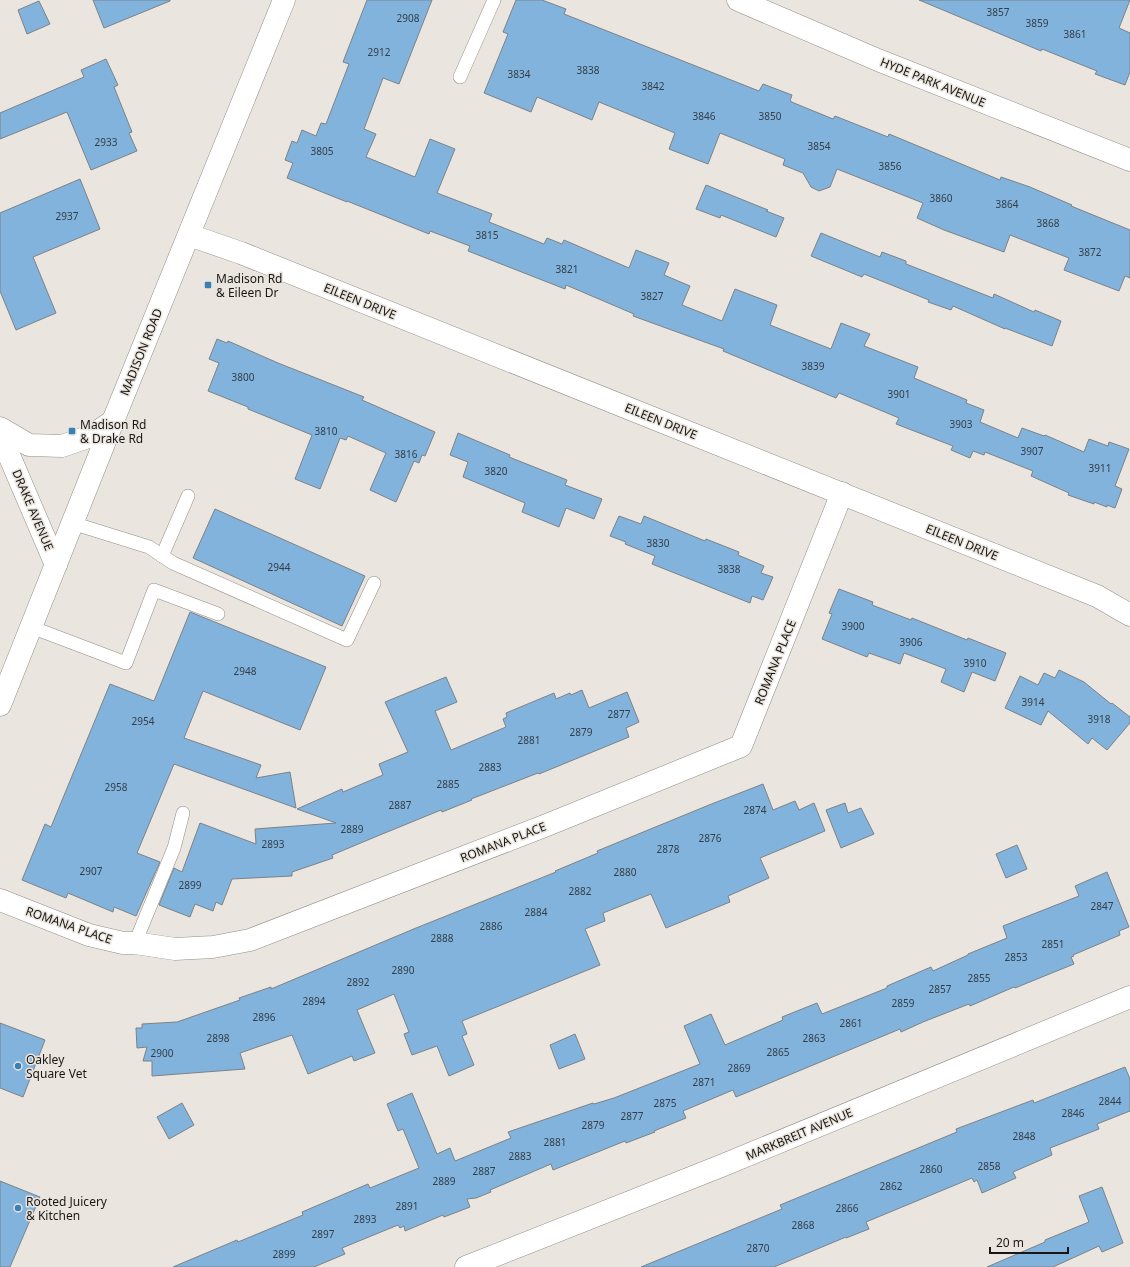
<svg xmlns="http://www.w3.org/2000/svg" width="1130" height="1267" font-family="'Noto Sans',sans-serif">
<rect width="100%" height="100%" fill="#eae5de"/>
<g fill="#82b3dc" stroke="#7c8287">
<path d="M 93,0 L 170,0 L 170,1 L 104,28 Z"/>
<path d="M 367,0 L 432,0 L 399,84 L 383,78 L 364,129 L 376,134 L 366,157 L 415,177 L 430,139 L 455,149 L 437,193 L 492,214 L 489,222 L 544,244 L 547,238 L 562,244 L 564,240 L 629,268 L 636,250 L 669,263 L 664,275 L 690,286 L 682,305 L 722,321 L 735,289 L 777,305 L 770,325 L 831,349 L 841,323 L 870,334 L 864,346 L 918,367 L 914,378 L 967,400 L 966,403 L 984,410 L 980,422 L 1018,438 L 1022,428 L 1044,436 L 1045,435 L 1084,452 L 1089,439 L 1108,446 L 1109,442 L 1129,449 L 1115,486 L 1122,489 L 1115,508 L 1107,505 L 1107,507 L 1094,502 L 1094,504 L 1068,495 L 1069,493 L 1031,476 L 1033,471 L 985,452 L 984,455 L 973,451 L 970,458 L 951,450 L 953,446 L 896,424 L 899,418 L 839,393 L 836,398 L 723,351 L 724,349 L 633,316 L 634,314 L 566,285 L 565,289 L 468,251 L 470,246 L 430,231 L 429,234 L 347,201 L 347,202 L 287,178 L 293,163 L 285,160 L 292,141 L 297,143 L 302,130 L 316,136 L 321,123 L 326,124 L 349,64 L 343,62 Z"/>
<path d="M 516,0 L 542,0 L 566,9 L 564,14 L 759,91 L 763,84 L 792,95 L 790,101 L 794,103 L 833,119 L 835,116 L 888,137 L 889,134 L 1000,180 L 1001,177 L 1030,187 L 1072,205 L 1071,206 L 1130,230 L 1130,278 L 1125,276 L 1119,291 L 1064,270 L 1069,258 L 1010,235 L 1004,252 L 944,230 L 917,218 L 923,203 L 837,169 L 830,187 L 819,191 L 811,187 L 803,173 L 783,165 L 785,159 L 720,133 L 708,164 L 669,149 L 675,133 L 599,102 L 592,120 L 537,97 L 531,112 L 484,93 L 508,34 L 503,32 Z"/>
<path d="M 919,0 L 1130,0 L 1119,28 L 1130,33 L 1130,72 L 1125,85 L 1095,74 L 1097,71 L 1042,49 L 1041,51 Z"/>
<path d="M 39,1 L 50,24 L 27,34 L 18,10 Z"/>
<path d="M 106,59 L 118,85 L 114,87 L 132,132 L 129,133 L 137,151 L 91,170 L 67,112 L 0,139 L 0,113 L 84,77 L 81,70 Z"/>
<path d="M 80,179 L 100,229 L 33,257 L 56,313 L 16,330 L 0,291 L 0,213 Z"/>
<path d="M 706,185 L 768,210 L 766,211 L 784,218 L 776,237 L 721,215 L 720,218 L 696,209 Z"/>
<path d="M 821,233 L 880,257 L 882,252 L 906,261 L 906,264 L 993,298 L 994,294 L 1034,312 L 1035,310 L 1061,321 L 1052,346 L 1005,328 L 1005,329 L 953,306 L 951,310 L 928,302 L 929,300 L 864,274 L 862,277 L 811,256 Z"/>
<path d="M 217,339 L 227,343 L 228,341 L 278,363 L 364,397 L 362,400 L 435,432 L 425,456 L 422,455 L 419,463 L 414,461 L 396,502 L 370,490 L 386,453 L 348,436 L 346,440 L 340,438 L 320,489 L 295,479 L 312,435 L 248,409 L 248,407 L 208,391 L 219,363 L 209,359 Z"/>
<path d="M 458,433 L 510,455 L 509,457 L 567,480 L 565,485 L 602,499 L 594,519 L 566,508 L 559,527 L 522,512 L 525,503 L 463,477 L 468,462 L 450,455 Z"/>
<path d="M 215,509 L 365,576 L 342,626 L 193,558 Z"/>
<path d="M 619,516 L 641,524 L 644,516 L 705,541 L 706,539 L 739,552 L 738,555 L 764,566 L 761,573 L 773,577 L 763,600 L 752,596 L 750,603 L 652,564 L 655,556 L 625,544 L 626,542 L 610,536 Z"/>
<path d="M 839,589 L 873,602 L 872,605 L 911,620 L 912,618 L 967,640 L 968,638 L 1006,653 L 995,681 L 972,672 L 964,692 L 941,682 L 946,669 L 904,653 L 900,664 L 869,653 L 867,657 L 822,639 L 832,614 L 829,613 Z"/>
<path d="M 190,612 L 326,667 L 300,730 L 203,691 L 184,738 L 261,765 L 256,778 L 290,772 L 296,808 L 174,764 L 137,853 L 160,862 L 136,916 L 114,907 L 113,912 L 68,893 L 66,898 L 22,880 L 45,824 L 51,827 L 110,684 L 154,701 Z"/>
<path d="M 1059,670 L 1084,682 L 1111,704 L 1112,703 L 1130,717 L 1130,723 L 1107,750 L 1092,738 L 1088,744 L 1048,711 L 1041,725 L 1005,708 L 1020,676 L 1038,685 L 1044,673 L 1055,678 Z"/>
<path d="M 446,677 L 457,702 L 435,711 L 451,750 L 506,727 L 503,719 L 507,717 L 506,713 L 554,693 L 556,699 L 570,693 L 571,695 L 582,690 L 589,708 L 627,692 L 639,722 L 626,728 L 629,737 L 539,774 L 538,773 L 471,799 L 472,800 L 442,812 L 441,810 L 375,837 L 332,855 L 333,858 L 292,872 L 292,876 L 232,879 L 222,905 L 216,902 L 213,911 L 195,904 L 190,917 L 159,905 L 174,868 L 182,872 L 200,823 L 256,844 L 255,829 L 336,823 L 297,809 L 342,789 L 343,792 L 383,775 L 379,764 L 408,752 L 385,702 Z"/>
<path d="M 763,784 L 773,810 L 795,801 L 799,810 L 814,803 L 825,831 L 760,858 L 769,878 L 728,896 L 730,902 L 666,928 L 651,894 L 603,913 L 605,921 L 585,929 L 600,965 L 462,1021 L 467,1034 L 462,1036 L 474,1065 L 449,1076 L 437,1046 L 412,1055 L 404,1034 L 409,1032 L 394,994 L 357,1010 L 375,1053 L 354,1061 L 352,1056 L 308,1074 L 292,1035 L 240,1053 L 245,1069 L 152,1076 L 152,1061 L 143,1061 L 147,1047 L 137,1048 L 136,1028 L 142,1028 L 142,1024 L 177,1022 L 240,1000 L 239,998 L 271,987 L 271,989 L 416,928 L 556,872 L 555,871 L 598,853 L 597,851 L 709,805 Z"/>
<path d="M 845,803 L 848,813 L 861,808 L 874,834 L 841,848 L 826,810 Z"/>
<path d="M 1017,845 L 1027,869 L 1006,878 L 996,854 Z"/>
<path d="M 1107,872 L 1129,927 L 1119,931 L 1120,935 L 1073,955 L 1074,956 L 1071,957 L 1074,964 L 1015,988 L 1014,987 L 970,1006 L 969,1004 L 923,1022 L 901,1032 L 900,1029 L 736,1097 L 733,1090 L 683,1111 L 686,1118 L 654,1131 L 655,1132 L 626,1143 L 625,1141 L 553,1170 L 551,1164 L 490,1190 L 491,1192 L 476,1198 L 467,1199 L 470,1207 L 444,1217 L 443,1215 L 405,1231 L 404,1226 L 400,1228 L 398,1225 L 342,1248 L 345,1254 L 314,1267 L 173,1267 L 237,1240 L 238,1242 L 303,1215 L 302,1212 L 368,1184 L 370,1188 L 419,1168 L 403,1129 L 398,1131 L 387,1104 L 412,1093 L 437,1154 L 450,1148 L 455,1161 L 511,1138 L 508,1132 L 593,1103 L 594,1104 L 614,1098 L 700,1064 L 684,1026 L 711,1014 L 725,1045 L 783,1020 L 782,1017 L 817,1003 L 822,1014 L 887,988 L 887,986 L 931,967 L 933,971 L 968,955 L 968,954 L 1007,938 L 1003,926 L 1079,896 L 1075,886 Z"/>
<path d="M 0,1023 L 45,1040 L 23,1097 L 0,1088 Z"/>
<path d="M 575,1034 L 585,1059 L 559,1069 L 550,1045 Z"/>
<path d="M 1125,1067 L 1130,1079 L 1130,1111 L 1097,1124 L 1099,1129 L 1050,1148 L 1052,1155 L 1013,1172 L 1016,1178 L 982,1193 L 977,1180 L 974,1182 L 972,1178 L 866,1222 L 869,1229 L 846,1238 L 846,1237 L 774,1267 L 641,1267 L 782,1209 L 780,1205 L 957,1132 L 956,1129 L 1033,1100 L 1034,1103 Z"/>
<path d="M 182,1103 L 194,1125 L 169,1139 L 157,1117 Z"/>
<path d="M 0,1181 L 40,1197 L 10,1267 L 0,1267 Z"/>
<path d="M 1102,1187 L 1123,1243 L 1102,1252 L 1099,1246 L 1053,1267 L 987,1267 L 1045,1242 L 1045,1240 L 1089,1222 L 1079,1196 Z"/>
</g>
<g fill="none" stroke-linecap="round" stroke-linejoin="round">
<g stroke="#948f89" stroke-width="14">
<g id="lane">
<path d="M 460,77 L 494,0"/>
<path d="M 72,523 L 149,547 L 173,563 L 347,640 L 374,583"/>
<path d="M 162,556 L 188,496"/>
<path d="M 31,627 L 126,663 L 154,590 L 218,614"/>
<path d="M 135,943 L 174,848 L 183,813"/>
</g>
</g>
<g stroke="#948f89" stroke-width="23">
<g id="street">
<path d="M 738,0 L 878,60 L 1130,160"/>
<path d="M 189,235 L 241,253 L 1097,596 L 1130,615"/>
<path d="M 0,434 L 56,565"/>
<path d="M 0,900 L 89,935 L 123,943 L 135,943 L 175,949 L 213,947 L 250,940 L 547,825 L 741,746 L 842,493"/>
</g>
</g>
<g stroke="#948f89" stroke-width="23">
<g id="secondary">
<path d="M 0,428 L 29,445 L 62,446 L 91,436 L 113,421"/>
<path d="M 0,705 L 113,421 L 284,0"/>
<path d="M 466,1267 L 721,1166 L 1130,997"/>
</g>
</g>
<use href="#lane" stroke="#fff" stroke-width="13"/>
<use href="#street" stroke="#fff" stroke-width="22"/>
<use href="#secondary" stroke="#fff" stroke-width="22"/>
</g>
<g fill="#3980b5" stroke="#eae5de" stroke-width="1.5">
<rect x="204" y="281" width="8" height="8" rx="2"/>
<rect x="68" y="427" width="8" height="8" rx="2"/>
<circle cx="18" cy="1066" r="4"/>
<circle cx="18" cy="1208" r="4"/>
</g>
<g text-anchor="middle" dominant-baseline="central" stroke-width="3" stroke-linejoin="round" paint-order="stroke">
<g font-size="10" fill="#333e47">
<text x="998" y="12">3857</text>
<text x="408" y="18">2908</text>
<text x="1037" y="23">3859</text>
<text x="1075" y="34">3861</text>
<text x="379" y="52">2912</text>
<text x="588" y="70">3838</text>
<text x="519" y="74">3834</text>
<text x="653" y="86">3842</text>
<text x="704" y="116">3846</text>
<text x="770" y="116">3850</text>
<text x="106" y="142">2933</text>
<text x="819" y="146">3854</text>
<text x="322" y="151">3805</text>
<text x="890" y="166">3856</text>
<text x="941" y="198">3860</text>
<text x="1007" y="204">3864</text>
<text x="67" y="216">2937</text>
<text x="1048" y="223">3868</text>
<text x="487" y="235">3815</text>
<text x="1090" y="252">3872</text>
<text x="567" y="269">3821</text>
<text x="652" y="296">3827</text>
<text x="813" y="366">3839</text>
<text x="243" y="377">3800</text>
<text x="899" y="394">3901</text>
<text x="961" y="424">3903</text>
<text x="326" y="431">3810</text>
<text x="1032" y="451">3907</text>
<text x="406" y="454">3816</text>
<text x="1100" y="468">3911</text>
<text x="496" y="471">3820</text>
<text x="658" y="543">3830</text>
<text x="279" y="567">2944</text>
<text x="729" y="569">3838</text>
<text x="853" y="626">3900</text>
<text x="911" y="642">3906</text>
<text x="975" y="663">3910</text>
<text x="245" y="671">2948</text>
<text x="1033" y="702">3914</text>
<text x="619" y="714">2877</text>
<text x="1099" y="719">3918</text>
<text x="143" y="721">2954</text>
<text x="581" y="732">2879</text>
<text x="529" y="740">2881</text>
<text x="490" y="767">2883</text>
<text x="448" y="784">2885</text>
<text x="116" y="787">2958</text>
<text x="400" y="805">2887</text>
<text x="755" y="810">2874</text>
<text x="352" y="829">2889</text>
<text x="710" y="838">2876</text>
<text x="273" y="844">2893</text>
<text x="668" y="849">2878</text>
<text x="91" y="871">2907</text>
<text x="625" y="872">2880</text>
<text x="190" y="885">2899</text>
<text x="580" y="891">2882</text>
<text x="1102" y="906">2847</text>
<text x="536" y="912">2884</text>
<text x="491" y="926">2886</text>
<text x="442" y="938">2888</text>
<text x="1053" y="944">2851</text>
<text x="1016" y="957">2853</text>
<text x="403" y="970">2890</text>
<text x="979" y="978">2855</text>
<text x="358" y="982">2892</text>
<text x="940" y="989">2857</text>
<text x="314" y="1001">2894</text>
<text x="903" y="1003">2859</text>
<text x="264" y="1017">2896</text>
<text x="851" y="1023">2861</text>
<text x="218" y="1038">2898</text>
<text x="814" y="1038">2863</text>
<text x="778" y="1052">2865</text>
<text x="162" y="1053">2900</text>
<text x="739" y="1068">2869</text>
<text x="704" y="1082">2871</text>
<text x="1110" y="1101">2844</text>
<text x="665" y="1103">2875</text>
<text x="1073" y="1113">2846</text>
<text x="632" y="1116">2877</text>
<text x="593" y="1125">2879</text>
<text x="1024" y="1136">2848</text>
<text x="555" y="1142">2881</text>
<text x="520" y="1156">2883</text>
<text x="989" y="1166">2858</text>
<text x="931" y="1169">2860</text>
<text x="484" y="1171">2887</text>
<text x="444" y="1181">2889</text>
<text x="891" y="1186">2862</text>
<text x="407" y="1206">2891</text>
<text x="847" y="1208">2866</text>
<text x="365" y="1219">2893</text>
<text x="803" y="1225">2868</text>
<text x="323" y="1234">2897</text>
<text x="758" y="1248">2870</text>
<text x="284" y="1254">2899</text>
</g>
<g font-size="12" fill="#191715" stroke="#eae5de">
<text transform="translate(933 82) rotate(22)">HYDE PARK AVENUE</text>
<text transform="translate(360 301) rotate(22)">EILEEN DRIVE</text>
<text transform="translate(141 352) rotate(-68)">MADISON ROAD</text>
<text transform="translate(661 421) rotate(22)">EILEEN DRIVE</text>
<text transform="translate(33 510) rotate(67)">DRAKE AVENUE</text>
<text transform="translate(962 542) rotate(22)">EILEEN DRIVE</text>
<text transform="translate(775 662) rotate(-68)">ROMANA PLACE</text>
<text transform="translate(503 842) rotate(-21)">ROMANA PLACE</text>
<text transform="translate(69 925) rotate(19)">ROMANA PLACE</text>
<text transform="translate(799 1134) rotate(-23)">MARKBREIT AVENUE</text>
</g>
<g font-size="12" fill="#191715" stroke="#eae5de" text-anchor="start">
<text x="216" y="278">Madison Rd<tspan x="216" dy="14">&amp; Eileen Dr</tspan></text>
<text x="80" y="424">Madison Rd<tspan x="80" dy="14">&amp; Drake Rd</tspan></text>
<text x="26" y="1059">Oakley<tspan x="26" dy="14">Square Vet</tspan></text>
<text x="26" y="1201">Rooted Juicery<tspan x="26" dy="14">&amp; Kitchen</tspan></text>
</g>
</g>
<path d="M990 1247v6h78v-6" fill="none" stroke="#191715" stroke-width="2"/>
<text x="996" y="1247" font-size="12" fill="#191715" stroke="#eae5de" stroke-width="3" paint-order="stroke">20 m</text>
</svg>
